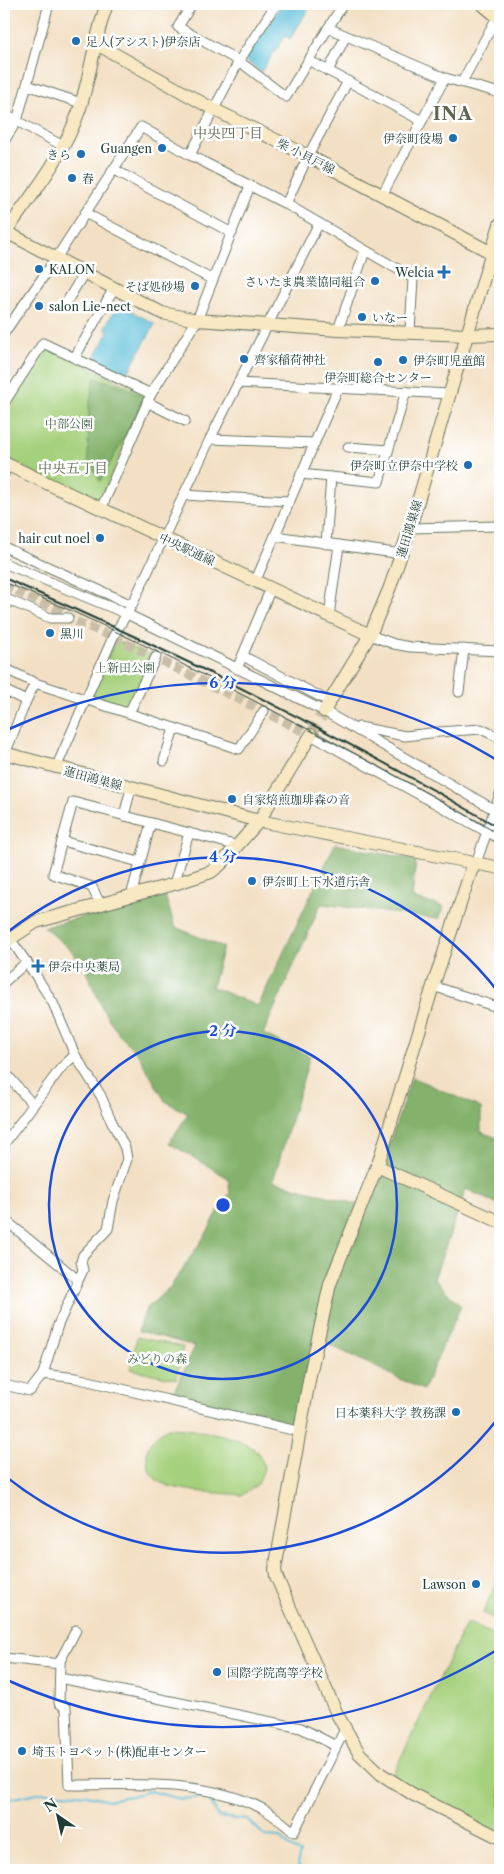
<svg xmlns="http://www.w3.org/2000/svg" width="504" height="1874" font-family="'Libre Caslon Text','Noto Serif JP',serif">
<rect width="100%" height="100%" fill="#fff"/>
<filter id="ink" filterUnits="userSpaceOnUse"><feTurbulence type="fractalNoise" baseFrequency=".02" numOctaves="2"/><feDisplacementMap in="SourceGraphic" scale="10" xChannelSelector="R" yChannelSelector="G"/><feConvolveMatrix kernelMatrix="1 2 1 2 8 2 1 2 1" color-interpolation-filters="sRGB"/></filter>
<filter id="wash" filterUnits="userSpaceOnUse"><feTurbulence type="fractalNoise" baseFrequency=".0096" numOctaves="4" result="noise"/><feDisplacementMap in="SourceGraphic" scale="20" xChannelSelector="R" yChannelSelector="G"/><feGaussianBlur stdDeviation="1.12" result="paint"/><feColorMatrix in="noise" values="0 0 0 0 0 0 0 0 0 0 0 0 0 0 0 0 0 1.4 0 .05"/><feComposite in="paint" operator="in"/></filter>
<g filter="url(#wash)">
<rect width="100%" height="100%" fill="#f3e0c4"/>
<g fill="#a5d07c" stroke="#628658">
<path d="M 44,346 L 147,395 L 98,504 L 4,457 L 4,409 Z"/>
<path d="M 115,640 L 152,656 L 128,710 L 91,697 Z"/>
<path d="M 137,1337 L 183,1347 L 176,1379 L 130,1369 Z"/>
<path d="M 168,1428 C 192,1429 242,1434 258,1453 C 261,1457 263,1463 264,1468 L 258,1484 L 242,1495 C 222,1493 174,1492 158,1481 C 150,1475 147,1467 147,1458 C 146,1443 156,1435 168,1428 Z"/>
<path d="M 500,1574 L 500,1622 L 483,1613 Z"/>
<path d="M 467,1622 L 500,1638 L 500,1840 L 390,1780 Z"/>
</g>
<g fill="#84b26c" stroke="#527850">
<path d="M 95,378 L 120,385 L 144,398 L 122,442 L 100,481 L 88,459 L 89,406 Z"/>
<path d="M 335,844 L 416,860 L 412,898 L 444,907 L 438,919 L 321,904 L 263,1034 L 310,1056 L 273,1181 L 368,1207 L 412,1077 L 481,1108 L 481,1132 L 500,1139 L 500,1205 L 466,1189 L 434,1279 L 461,1306 L 423,1390 L 313,1337 L 295,1424 L 172,1396 L 195,1346 L 138,1331 L 146,1309 L 171,1286 L 206,1234 L 221,1206 L 230,1193 L 228,1178 L 169,1143 L 188,1114 L 165,1101 L 137,1053 L 119,1035 L 103,1010 L 85,969 L 73,952 L 44,927 L 119,907 L 164,892 L 175,927 L 223,947 L 212,987 L 258,1006 Z"/>
</g>
<g fill="#5abed8" stroke="#3c7e86">
<path d="M 282,4 L 312,4 L 290,39 L 285,36 L 261,72 L 246,61 L 246,58 Z"/>
<path d="M 118,304 L 155,324 L 126,376 L 94,358 L 108,333 L 105,327 Z"/>
</g>
<g fill="none" stroke-linecap="round" stroke-linejoin="round">
<path stroke="#5abed8" stroke-width="2" d="M 4,1796 L 10,1799 L 37,1793 L 63,1793 L 87,1795 L 109,1800 L 130,1796 L 150,1791 L 180,1799 L 206,1797 L 209,1798 L 218,1817 L 248,1820 L 265,1836 L 280,1837 L 290,1847 L 300,1853 L 297,1865 L 301,1870"/>
</g>
</g>
<g filter="url(#ink)">
<g fill="none" stroke-linecap="round" stroke-linejoin="round">
<path stroke="#c9bfa7" stroke-width="9" stroke-dasharray="9 4.5" stroke-linecap="butt" d="M 4,586 L 58,610 L 68,618 L 113,637 L 311,735"/>
<path stroke="#c9bfa7" stroke-width="12" stroke-dasharray="12 6" stroke-linecap="butt" d="M 311,735 L 324,711"/>
<g stroke="#697666" stroke-width="11">
<g id="street">
<path d="M 192,4 L 178,27 L 239,61 L 286,97 L 343,4"/>
<path d="M 328,28 L 445,78"/>
<path d="M 308,60 L 422,121"/>
<path d="M 328,71 L 346,36"/>
<path d="M 462,82 L 497,17"/>
<path d="M 27,85 L 81,103"/>
<path d="M 4,114 L 63,146"/>
<path d="M 4,141 L 17,121 L 49,4"/>
<path d="M 190,155 L 239,61 L 276,4"/>
<path d="M 113,169 L 232,233"/>
<path d="M 382,195 L 445,78 L 500,93"/>
<path d="M 286,204 L 308,156 L 348,81"/>
<path d="M 85,213 L 213,280"/>
<path d="M 66,303 L 84,273"/>
<path d="M 338,330 L 365,251"/>
<path d="M 4,333 L 57,257 L 141,127 L 190,155 L 286,204 L 413,278 L 410,332"/>
<path d="M 75,357 L 114,288"/>
<path d="M 238,383 L 449,394"/>
<path d="M 147,402 L 185,421"/>
<path d="M 4,403 L 43,343 L 151,394"/>
<path d="M 210,439 L 314,443"/>
<path d="M 348,447 L 388,450"/>
<path d="M 4,474 L 8,465"/>
<path d="M 301,474 L 379,482 L 406,391"/>
<path d="M 183,495 L 289,501"/>
<path d="M 101,509 L 151,394 L 197,320 L 250,186"/>
<path d="M 410,528 L 500,526"/>
<path d="M 275,536 L 402,554"/>
<path d="M 326,544 L 331,477"/>
<path d="M 4,547 L 132,605"/>
<path d="M 4,563 L 127,614 L 324,711 L 500,813"/>
<path d="M 256,580 L 338,388"/>
<path d="M 4,598 L 50,618 L 68,618"/>
<path d="M 329,616 L 339,545"/>
<path d="M 370,635 L 394,644 L 410,647 L 500,651"/>
<path d="M 243,656 L 330,702"/>
<path d="M 4,668 L 35,683 L 239,749 L 264,711"/>
<path d="M 237,669 L 271,588"/>
<path d="M 4,690 L 26,701"/>
<path d="M 459,692 L 464,649"/>
<path d="M 129,713 L 156,657"/>
<path d="M 359,727 L 405,736 L 439,732 L 481,729 L 500,738"/>
<path d="M 311,735 L 500,839"/>
<path d="M 5,754 L 26,701 L 35,683"/>
<path d="M 164,761 L 174,728"/>
<path d="M 56,768 L 113,637 L 132,605 L 210,439 L 319,223"/>
<path d="M 124,816 L 131,788"/>
<path d="M 62,841 L 139,862"/>
<path d="M 476,863 L 500,794"/>
<path d="M 174,884 L 189,833"/>
<path d="M 131,896 L 151,823"/>
<path d="M 100,904 L 92,887 L 53,874 L 73,802 L 238,846"/>
<path d="M 4,930 L 36,976 L 53,1003 L 75,1055 L 101,1096 L 111,1120 L 125,1148 L 127,1159 L 113,1201 L 108,1229 L 83,1255 L 81,1262 L 83,1270 L 58,1325 L 43,1374 L 30,1391 L 4,1385"/>
<path d="M 4,982 L 27,962"/>
<path d="M 433,986 L 500,1008"/>
<path d="M 4,1071 L 33,1105"/>
<path d="M 4,1144 L 61,1068 L 75,1055"/>
<path d="M 4,1219 L 78,1280"/>
<path d="M 43,1374 L 76,1378 L 301,1432"/>
<path d="M 76,1630 L 60,1661 L 59,1703 L 66,1708 L 69,1785 C 131,1785 207,1779 263,1809 C 274,1815 284,1824 294,1832 L 345,1729"/>
<path d="M 4,1658 L 60,1664"/>
<path d="M 60,1678 L 301,1728 L 336,1746"/>
</g>
</g>
<g stroke="#697666" stroke-width="14">
<g id="secondary">
<path d="M 482,4 L 500,19"/>
<path d="M 95,43 L 213,109 L 308,156 L 492,253"/>
<path d="M 4,231 L 162,313 L 197,320 L 338,330 L 468,335 L 500,334"/>
<path d="M 4,234 C 32,195 63,157 79,111 C 91,75 94,39 107,4"/>
<path d="M 4,463 L 370,635"/>
<path d="M 324,711 L 370,635 L 390,587 L 410,528 L 500,224"/>
<path d="M 4,753 L 259,821 L 500,868"/>
<path d="M 476,863 L 471,871 L 433,986 L 379,1161 L 330,1284 L 310,1375 L 275,1569 L 276,1576 L 337,1714 L 359,1753 L 381,1774 L 414,1795 L 500,1838"/>
<path d="M 4,943 L 36,922 L 174,884 L 211,872 L 220,865 L 259,821 L 311,735"/>
<path d="M 377,1166 L 500,1222"/>
</g>
</g>
<use href="#street" stroke="#fff" stroke-width="9"/>
<use href="#secondary" stroke="#f8e8c3" stroke-width="12"/>
<path stroke="#1f3d34" stroke-width="1" d="M 4,582 C 93,618 179,662 264,706 C 344,748 423,789 500,835"/>
<path stroke="#1f3d34" stroke-width="2" d="M 4,578 C 174,651 340,735 500,828"/>
</g>
</g>
<g fill="none" stroke="#1d4ed8" stroke-width="2.5">
<circle cx="223" cy="1205" r="174"/>
<path d="M499 1417A348 348 0 0 1 4 1475M4 935A348 348 0 0 1 499 993"/>
<path d="M500 1648A522 522 0 0 1 7 1680M7 730A522 522 0 0 1 500 762"/>
</g>
<g fill="#1f6fb2" stroke="#fff" stroke-width="2">
<circle cx="76" cy="41" r="5"/>
<circle cx="453" cy="138" r="5"/>
<circle cx="162" cy="148" r="5"/>
<circle cx="81" cy="154" r="5"/>
<circle cx="72" cy="178" r="5"/>
<circle cx="39" cy="269" r="5"/>
<path d="M441.5 264.5h5v5h5v5h-5v5h-5v-5h-5v-5h5z"/>
<circle cx="375" cy="281" r="5"/>
<circle cx="195" cy="286" r="5"/>
<circle cx="39" cy="306" r="5"/>
<circle cx="362" cy="317" r="5"/>
<circle cx="244" cy="359" r="5"/>
<circle cx="403" cy="360" r="5"/>
<circle cx="378" cy="362" r="5"/>
<circle cx="468" cy="465" r="5"/>
<circle cx="100" cy="538" r="5"/>
<circle cx="50" cy="633" r="5"/>
<circle cx="232" cy="799" r="5"/>
<circle cx="252" cy="881" r="5"/>
<path d="M35.5 958.5h5v5h5v5h-5v5h-5v-5h-5v-5h5z"/>
<circle cx="456" cy="1412" r="5"/>
<circle cx="476" cy="1584" r="5"/>
<circle cx="217" cy="1672" r="5"/>
<circle cx="22" cy="1751" r="5"/>
</g>
<g text-anchor="middle" dominant-baseline="central" stroke-width="5" stroke-linejoin="round" paint-order="stroke">
<g font-size="12" fill="#1f3d34" stroke="#fff" text-anchor="start">
<text x="86" y="41">足人(アシスト)伊奈店</text>
<text x="443" y="138" text-anchor="end">伊奈町役場</text>
<text x="152" y="148" text-anchor="end">Guangen</text>
<text x="71" y="154" text-anchor="end">きら</text>
<text x="82" y="178">春</text>
<text x="49" y="269">KALON</text>
<text x="434" y="272" text-anchor="end">Welcia</text>
<text x="365" y="281" text-anchor="end">さいたま農業協同組合</text>
<text x="185" y="286" text-anchor="end">そば処砂場</text>
<text x="49" y="306">salon Lie-nect</text>
<text x="372" y="317">いなー</text>
<text x="254" y="359">齊家稲荷神社</text>
<text x="413" y="360">伊奈町児童館</text>
<text x="378" y="377" text-anchor="middle">伊奈町総合センター</text>
<text x="458" y="465" text-anchor="end">伊奈町立伊奈中学校</text>
<text x="90" y="538" text-anchor="end">hair cut noel</text>
<text x="60" y="633">黒川</text>
<text x="242" y="799">自家焙煎珈琲森の音</text>
<text x="262" y="881">伊奈町上下水道庁舎</text>
<text x="48" y="966">伊奈中央薬局</text>
<text x="446" y="1412" text-anchor="end">日本薬科大学 教務課</text>
<text x="466" y="1584" text-anchor="end">Lawson</text>
<text x="227" y="1672">国際学院高等学校</text>
<text x="32" y="1751">埼玉トヨペット(株)配車センター</text>
</g>
<g font-size="12" fill="#1f3d34" stroke="#fff">
<text transform="translate(306 156) rotate(27)">柴 小貝戸線</text>
<text transform="translate(409 529) rotate(-73)">蓮田鴻巣線</text>
<text transform="translate(187 549) rotate(25)">中央駅通線</text>
<text transform="translate(93 778) rotate(15)">蓮田鴻巣線</text>
</g>
<g font-size="12" fill="#406246" stroke="#fff">
<text x="69" y="423">中部公園</text>
<text x="125" y="667">上新田公園</text>
<text x="157" y="1358">みどりの森</text>
</g>
<g font-size="14" fill="#5f654f" stroke="#fff">
<text x="228" y="133">中央四丁目</text>
<text x="73" y="468">中央五丁目</text>
</g>
<g font-size="18" font-weight="bold" letter-spacing="1" fill="#5f654f" stroke="#fff">
<text x="453" y="114">INA</text>
</g>
</g>
<circle cx="223" cy="1205" r="8" fill="#1d4ed8" stroke="#fff" stroke-width="2.5"/>
<g font-size="15" text-anchor="middle" font-weight="bold" fill="#1d4ed8" stroke="#fff" stroke-width="5" stroke-linejoin="round" paint-order="stroke">
<text x="223" y="688">6 分</text>
<text x="223" y="862">4 分</text>
<text x="223" y="1036">2 分</text>
</g>
<rect width="504" height="1874" fill="none" stroke="#fff" stroke-width="20"/>
<g transform="translate(58 1816) rotate(326)" stroke="#ffffff" stroke-width="4" paint-order="stroke">
<path d="M0-4L9 19L0 12L-9 19Z" fill="#1f3d34"/>
<text y="-8" font-size="14" font-weight="bold" text-anchor="middle" fill="#1f3d34">N</text>
</g>
</svg>
